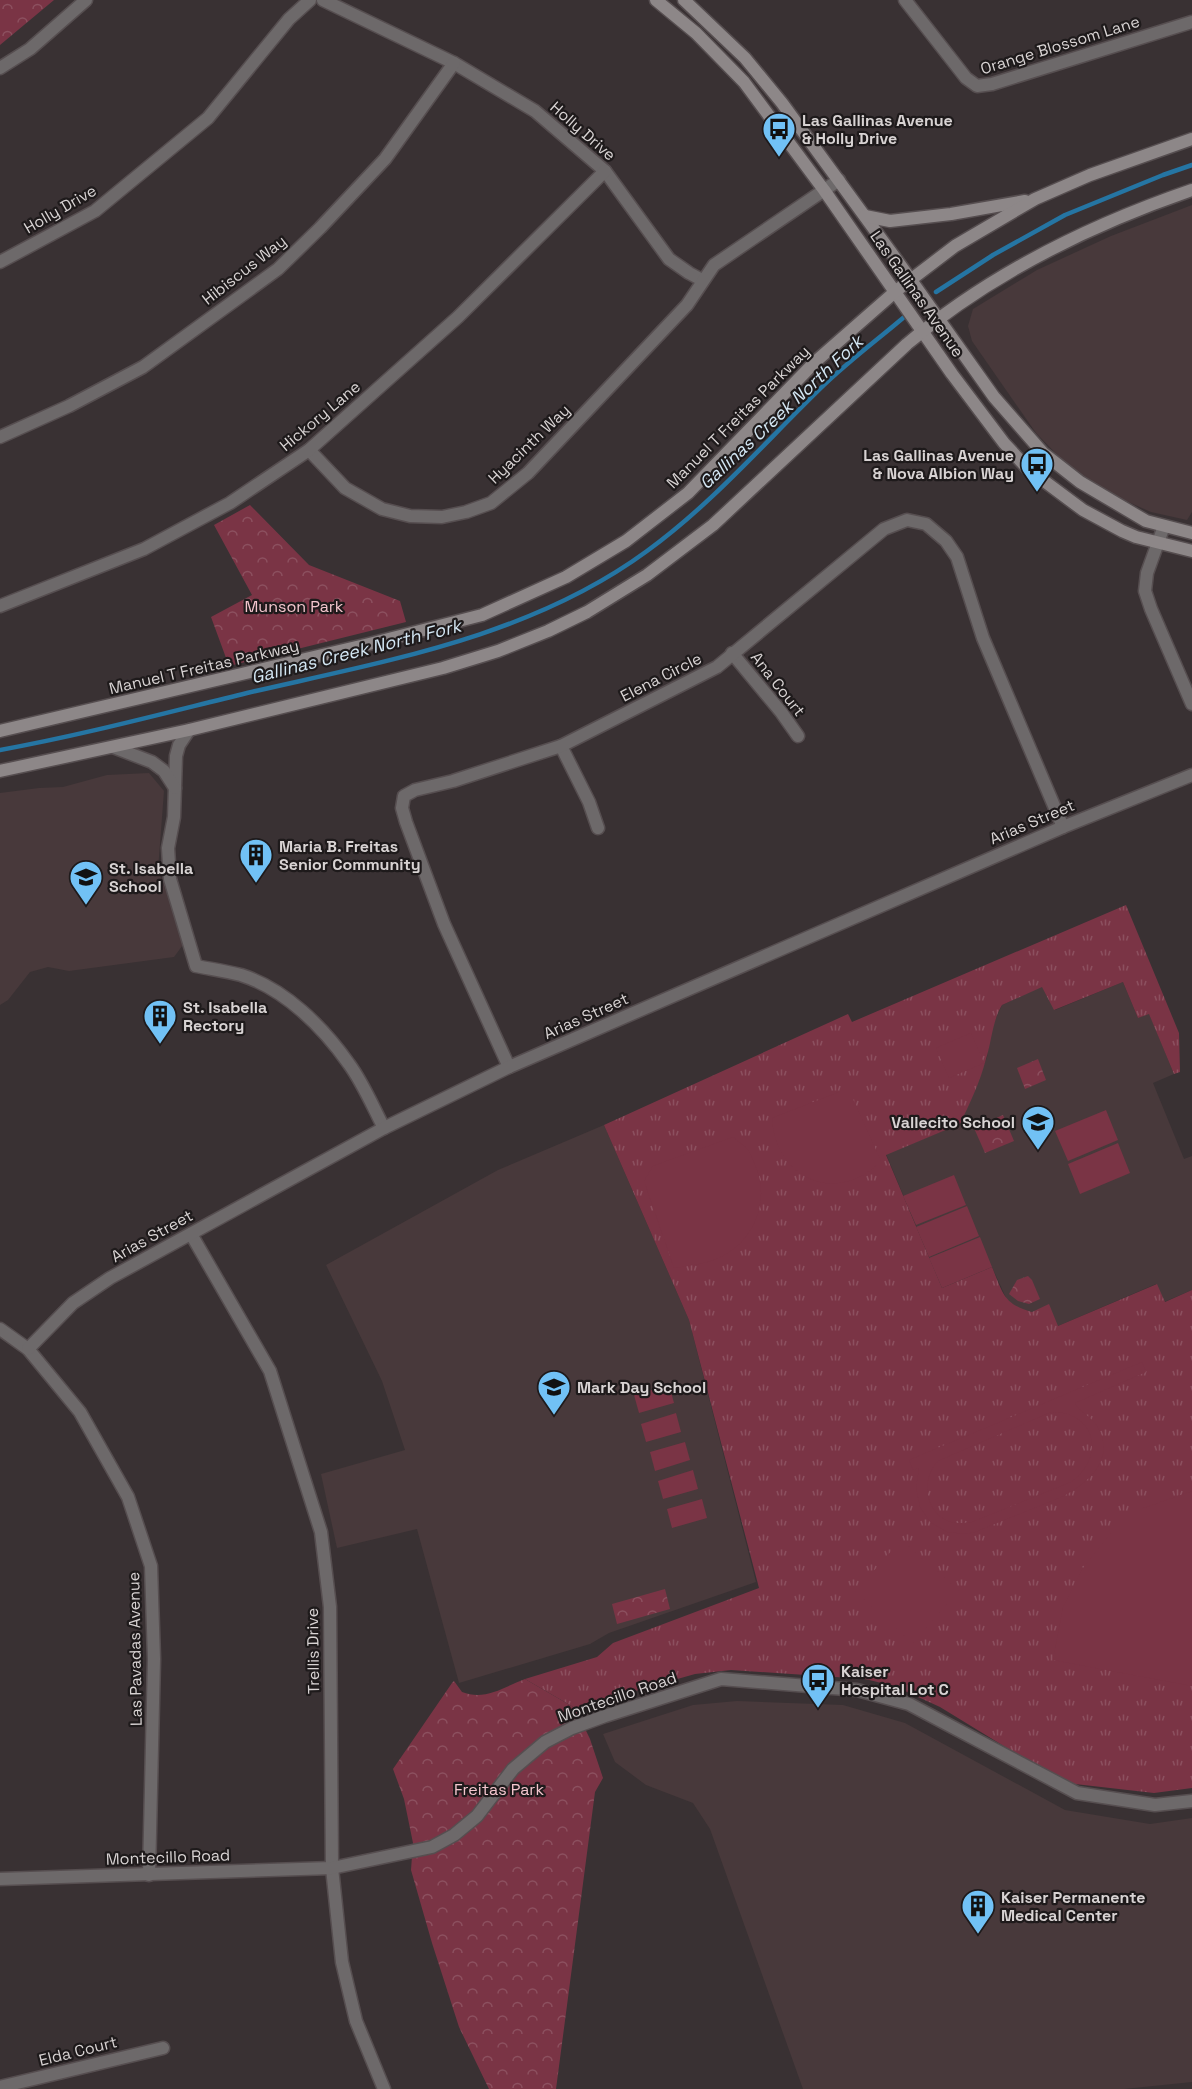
<svg xmlns="http://www.w3.org/2000/svg" width="1192" height="2089" font-family="'Space Grotesk',sans-serif">
<defs>
<pattern id="grass-tufts" width="24" height="20" patternUnits="userSpaceOnUse" patternTransform="scale(1.5)"><rect width="24" height="20" fill="#7a3445"/><path d="M3 7l-1-3M5 7V3M7 7l1-3M15 17l-1-3M17 17v-4M19 17l1-3" fill="none" stroke="#8c505f"/></pattern>
<pattern id="park-crowns" width="20" height="18" patternUnits="userSpaceOnUse" patternTransform="scale(1.5)"><rect width="20" height="18" fill="#7a3445"/><path d="M2 6a3 3 0 1 1 6 0M12 15a3 3 0 1 1 6 0" fill="none" stroke="#8c505f"/></pattern>
</defs>
<rect width="100%" height="100%" fill="#393133"/>
<g fill="#48393b">
<path d="M 1192,205 L 1192,512 L 1187,520 L 1151,512 L 1101,490 L 1066,464 L 1036,433 L 972,341 L 968,326 L 973,309 L 1037,270 L 1111,236 Z"/>
<path d="M 149,773 L 164,791 L 158,870 L 185,942 L 174,957 L 69,971 L 48,967 L 30,972 L 8,1000 L 0,1005 L 0,793 L 39,788 L 63,787 L 107,775 Z"/>
<path d="M 1123,982 L 1138,1018 L 1149,1013 L 1174,1074 L 1153,1083 L 1184,1159 L 1192,1156 L 1192,1290 L 1164,1302 L 1156,1284 L 1058,1326 L 1032,1312 L 1017,1308 L 1007,1300 L 992,1267 L 942,1288 L 886,1154 L 960,1124 L 987,1057 L 991,1029 L 1002,1005 L 1042,986 L 1055,1010 Z"/>
<path d="M 604,1125 L 689,1320 L 756,1582 L 609,1633 L 590,1644 L 459,1683 L 417,1529 L 337,1548 L 321,1474 L 405,1450 L 382,1381 L 326,1265 L 498,1170 Z"/>
<path d="M 737,1701 L 843,1705 L 905,1723 L 1065,1810 L 1150,1824 L 1192,1818 L 1192,2082 L 1124,2089 L 803,2089 L 710,1829 L 693,1803 L 646,1785 L 615,1762 L 603,1734 L 693,1705 Z"/>
</g>
<path fill="url(#grass-tufts)" d="M 1126,905 L 1179,1033 L 1180,1072 L 1174,1074 L 1149,1014 L 1138,1018 L 1123,982 L 1054,1010 L 1042,987 L 1002,1005 C 992,1022 992,1040 986,1059 C 980,1082 970,1103 960,1124 L 886,1155 L 942,1288 L 992,1267 C 1003,1293 1003,1304 1032,1312 L 1049,1304 L 1058,1326 L 1157,1284 L 1165,1302 L 1192,1290 L 1192,1788 L 1154,1793 L 1075,1784 L 1033,1764 L 940,1707 L 894,1686 L 865,1679 L 731,1670 L 695,1674 L 575,1708 L 525,1679 L 597,1657 L 613,1643 L 759,1588 L 689,1320 L 604,1125 L 848,1014 L 852,1022 Z"/>
<g fill="url(#park-crowns)">
<path d="M 0,0 L 54,0 L 0,45 Z"/>
<path d="M 250,505 L 309,565 L 400,601 L 406,622 L 229,666 L 211,617 L 252,595 L 214,525 Z"/>
<path d="M 1038,1059 L 1046,1080 L 1025,1089 L 1017,1068 Z"/>
<path d="M 1003,1115 L 1014,1141 L 985,1153 L 974,1128 Z"/>
<path d="M 1028,1276 L 1032,1280 L 1040,1299 L 1029,1304 L 1018,1301 L 1009,1294 L 1017,1280 Z"/>
<path d="M 665,1589 L 670,1609 L 617,1624 L 612,1604 Z"/>
<path d="M 525,1679 L 575,1708 L 590,1739 L 603,1778 L 595,1792 L 556,2089 L 489,2089 L 459,2027 L 432,1943 L 411,1870 L 413,1843 L 404,1799 L 393,1769 L 452,1683 L 454,1681 L 462,1692 C 485,1701 504,1687 525,1679 Z"/>
</g>
<g fill="#7a3445" fill-rule="evenodd">
<path d="M 971,1033 L 984,1063 L 949,1078 L 936,1048 Z"/>
<path d="M 839,1092 L 853,1099 L 881,1161 C 837,1206 775,1179 772,1118 Z"/>
<path d="M 1106,1110 L 1118,1140 L 1068,1161 L 1055,1131 Z"/>
<path d="M 733,1137 C 737,1141 743,1144 747,1149 C 751,1153 753,1160 755,1165 C 771,1200 754,1242 719,1258 C 705,1264 689,1266 674,1268 L 644,1181 L 653,1166 Z"/>
<path d="M 1118,1143 L 1130,1173 L 1080,1194 L 1068,1164 Z"/>
<path d="M 954,1175 L 966,1205 L 916,1225 L 903,1196 Z"/>
<path d="M 967,1206 L 979,1236 L 929,1257 L 916,1227 Z"/>
<path d="M 980,1237 L 992,1267 L 942,1288 L 929,1258 Z"/>
<path d="M 1142,1362 L 1146,1372 L 1075,1403 C 1078,1411 1089,1415 1095,1423 C 1118,1456 1091,1481 1064,1496 L 975,1532 L 966,1534 L 947,1532 L 930,1522 L 920,1507 L 916,1488 L 919,1468 L 913,1470 L 909,1460 ZM 1051,1412 C 1096,1411 1106,1458 1071,1482 L 972,1522 C 963,1523 956,1524 948,1521 C 924,1510 921,1479 938,1461 Z"/>
<path d="M 669,1385 L 674,1403 L 639,1413 L 634,1395 Z"/>
<path d="M 676,1413 L 681,1432 L 646,1442 L 641,1424 Z"/>
<path d="M 685,1442 L 690,1460 L 655,1471 L 650,1452 Z"/>
<path d="M 693,1470 L 698,1489 L 663,1499 L 658,1481 Z"/>
<path d="M 1192,1491 L 1192,1686 L 1053,1660 L 1063,1607 L 1083,1568 L 1111,1533 L 1141,1509 Z"/>
<path d="M 702,1499 L 707,1518 L 672,1528 L 667,1509 Z"/>
<path d="M 901,1540 L 959,1590 L 913,1643 L 855,1592 Z"/>
</g>
<g fill="none" stroke-linecap="round" stroke-linejoin="round">
<g stroke="#2575a3" stroke-width="4.5">
<path d="M 936,292 L 993,255 L 1065,215 L 1163,175 L 1192,165"/>
<path d="M 0,750 C 83,735 165,713 247,693 C 385,661 530,637 647,551 C 713,503 766,441 824,385 C 849,361 877,340 903,318"/>
</g>
<g stroke="#564e50" stroke-width="15">
<g id="street">
<path d="M 323,0 L 454,63 L 535,111 L 605,171 L 669,259 L 689,273 L 702,280"/>
<path d="M 905,0 L 966,78 L 977,86 L 992,84 L 1192,22"/>
<path d="M 0,68 L 30,49 L 86,0"/>
<path d="M 0,262 L 95,211 L 208,118 L 289,19 L 310,0"/>
<path d="M 0,437 L 69,406 L 143,367 L 278,269 L 320,228 L 385,159 L 454,63"/>
<path d="M 309,450 L 345,488 L 382,509 L 410,516 L 442,517 L 466,512 L 491,503 L 528,473 L 687,305 L 714,265 L 839,180"/>
<path d="M 1164,526 L 1147,573 L 1145,591 L 1151,609 L 1192,704"/>
<path d="M 0,606 L 144,549 L 230,503 L 309,450 L 458,317 L 605,171"/>
<path d="M 732,653 L 781,712 L 798,736"/>
<path d="M 189,730 L 179,745 L 176,756 L 174,817 L 168,848 L 170,879 L 196,966 C 211,969 226,971 241,975 C 285,989 323,1027 349,1064 C 363,1083 373,1107 384,1128"/>
<path d="M 561,746 L 589,802 L 598,828"/>
<path d="M 113,747 L 152,762 L 164,771 L 175,788"/>
<path d="M 509,1067 L 444,924 L 406,822 L 402,808 L 404,796 L 415,790 L 453,781 L 561,746 L 717,667 L 884,529 L 907,520 L 926,524 L 946,541 L 957,557 L 983,638 L 1063,827"/>
<path d="M 191,1234 L 270,1371 L 321,1532 L 330,1607 L 332,1868 L 342,1962 L 356,2021 L 384,2089"/>
<path d="M 0,1329 L 28,1349 L 80,1412 L 128,1497 L 151,1566 L 154,1659 L 149,1875"/>
<path d="M 28,1349 L 73,1303 L 110,1278 L 384,1128 L 509,1067 L 1063,827 L 1192,775"/>
<path d="M 0,1879 L 332,1868 L 432,1847 L 454,1835 L 477,1816 L 513,1769 L 545,1742 L 572,1728 L 605,1716 L 721,1679 L 857,1690 L 909,1704 L 1077,1793 L 1155,1805 L 1192,1801"/>
<path d="M 0,2087 L 163,2048"/>
</g>
</g>
<g stroke="#564e50" stroke-width="15">
<g id="secondary">
<path d="M 656,0 L 696,33 L 744,82 L 824,190 L 952,374 L 1004,443 L 1028,469 L 1083,510 L 1122,531 L 1136,537 L 1192,551"/>
<path d="M 684,0 L 745,58 L 782,103 L 901,266 L 994,397 L 1043,453 L 1080,482 L 1146,521 L 1192,533"/>
<path d="M 865,216 L 890,221 L 951,214 L 1025,201"/>
<path d="M 0,731 L 369,644 L 482,615 L 566,577 L 626,541 L 688,493 L 815,362 L 896,291 L 955,246 L 1035,199 L 1090,175 L 1192,139"/>
<path d="M 0,771 L 189,730 L 443,668 L 498,651 L 548,631 L 587,612 L 647,575 L 713,525 L 907,344 C 990,274 1090,225 1192,190"/>
</g>
</g>
<use href="#street" stroke="#6d696a" stroke-width="12"/>
<use href="#secondary" stroke="#8d8788" stroke-width="12"/>
</g>
<defs>
<g id="bus-pin" transform="scale(1.725)"><path d="M0 17L-7.5 6A9.5 9.5 0 1 1 7.5 6Z" fill="#71c1f5" stroke="#1e1a1b"/><path d="M-5-6H5V4H4V6H2V4H-2V6H-4V4H-5ZM-3.5-4V0h7V-4ZM-3.5 1.2v1.5H-2V1.2ZM2 1.2v1.5H3.5V1.2Z" fill="#111"/></g>
<g id="building-pin" transform="scale(1.725)"><path d="M0 17L-7.5 6A9.5 9.5 0 1 1 7.5 6Z" fill="#71c1f5" stroke="#1e1a1b"/><path d="M-4-6H4V6H1V3H-1V6H-4ZM-2.5-4.3h1.7v1.8h-1.7ZM.8-4.3h1.7v1.8H.8ZM-2.5-1h1.7V.8h-1.7ZM.8-1h1.7V.8H.8Z" fill="#111"/></g>
<g id="school-pin" transform="scale(1.725)"><path d="M0 17L-7.5 6A9.5 9.5 0 1 1 7.5 6Z" fill="#71c1f5" stroke="#1e1a1b"/><path d="M0-5L7-2L0 1L-7-2ZM-4 1L0 2.5L4 1V4Q0 6-4 4Z" fill="#111"/></g>
</defs>
<g fill-rule="evenodd">
<use href="#bus-pin" x="779" y="129"/>
<use href="#bus-pin" x="1037" y="464"/>
<use href="#building-pin" x="256" y="855"/>
<use href="#school-pin" x="86" y="877"/>
<use href="#building-pin" x="160" y="1016"/>
<use href="#school-pin" x="1038" y="1122"/>
<use href="#school-pin" x="554" y="1387"/>
<use href="#bus-pin" x="818" y="1680"/>
<use href="#building-pin" x="978" y="1906"/>
</g>
<g text-anchor="middle" dominant-baseline="central" stroke-width="4.5" stroke-linejoin="round" paint-order="stroke">
<g font-size="16" fill="#d8d3d3" stroke="#1e1a1b">
<text transform="translate(1060 45) rotate(-17)">Orange Blossom Lane</text>
<text transform="translate(583 131) rotate(41)">Holly Drive</text>
<text transform="translate(60 209) rotate(-30)">Holly Drive</text>
<text transform="translate(244 270) rotate(-38)">Hibiscus Way</text>
<text transform="translate(917 294) rotate(55)">Las Gallinas Avenue</text>
<text transform="translate(320 416) rotate(-40)">Hickory Lane</text>
<text transform="translate(738 417) rotate(-45)">Manuel T Freitas Parkway</text>
<text transform="translate(529 444) rotate(-44)">Hyacinth Way</text>
<text transform="translate(204 667) rotate(-13)">Manuel T Freitas Parkway</text>
<text transform="translate(661 677) rotate(-27)">Elena Circle</text>
<text transform="translate(778 684) rotate(52)">Ana Court</text>
<text transform="translate(1032 822) rotate(-23)">Arias Street</text>
<text transform="translate(586 1016) rotate(-24)">Arias Street</text>
<text transform="translate(152 1236) rotate(-29)">Arias Street</text>
<text transform="translate(135 1649) rotate(-91)">Las Pavadas Avenue</text>
<text transform="translate(313 1651) rotate(-91)">Trellis Drive</text>
<text transform="translate(617 1697) rotate(-19)">Montecillo Road</text>
<text transform="translate(168 1857) rotate(-2)">Montecillo Road</text>
<text transform="translate(78 2051) rotate(-14)">Elda Court</text>
</g>
<g font-size="16" font-weight="bold" fill="#d8d3d3" stroke="#1e1a1b" text-anchor="start">
<text x="802" y="120">Las Gallinas Avenue<tspan x="802" dy="18">&amp; Holly Drive</tspan></text>
<text x="1014" y="455" text-anchor="end">Las Gallinas Avenue<tspan x="1014" dy="18">&amp; Nova Albion Way</tspan></text>
<text x="279" y="846">Maria B. Freitas<tspan x="279" dy="18">Senior Community</tspan></text>
<text x="109" y="868">St. Isabella<tspan x="109" dy="18">School</tspan></text>
<text x="183" y="1007">St. Isabella<tspan x="183" dy="18">Rectory</tspan></text>
<text x="1015" y="1122" text-anchor="end">Vallecito School</text>
<text x="577" y="1387">Mark Day School</text>
<text x="841" y="1671">Kaiser<tspan x="841" dy="18">Hospital Lot C</tspan></text>
<text x="1001" y="1897">Kaiser Permanente<tspan x="1001" dy="18">Medical Center</tspan></text>
</g>
<g font-size="16" fill="#f4c6ce" stroke="#1e1a1b">
<text x="294" y="606">Munson Park</text>
<text x="499" y="1789">Freitas Park</text>
</g>
<g font-size="18" font-style="italic" fill="#d4e7f4" stroke="#1e1a1b">
<text transform="translate(781 412) rotate(-43)">Gallinas Creek North Fork</text>
<text transform="translate(356 651) rotate(-14)">Gallinas Creek North Fork</text>
</g>
</g>
</svg>
